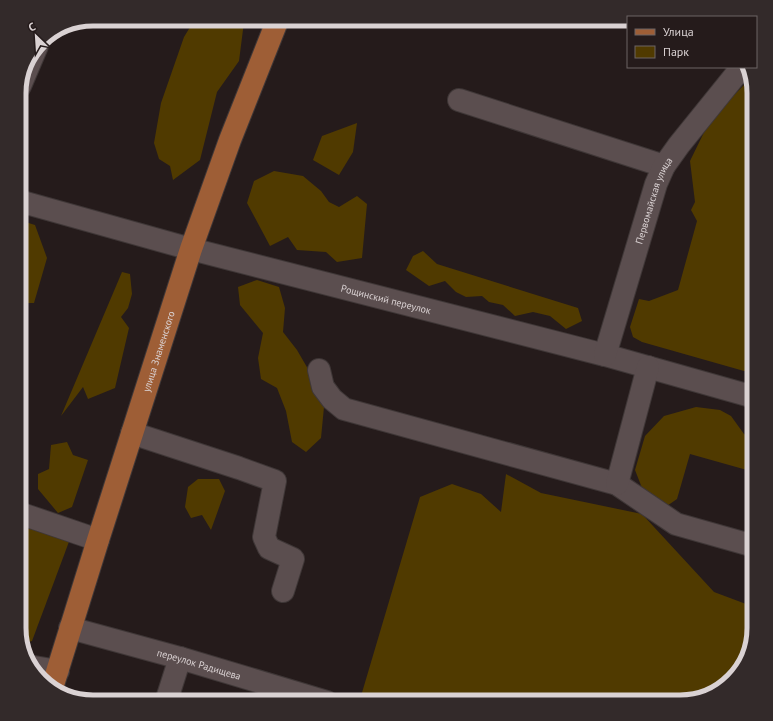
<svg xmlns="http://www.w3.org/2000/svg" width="773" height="721" font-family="'PT Sans',sans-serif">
<rect width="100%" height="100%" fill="#251b1b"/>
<g fill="#503a00">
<path d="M 195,19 L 245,19 L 244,22 L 239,61 L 217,92 L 200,160 L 173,180 L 170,166 L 159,159 L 154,143 L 161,103 L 184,37 Z"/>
<path d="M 750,79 L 754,88 L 754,371 L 744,371 L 642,342 L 633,337 L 630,327 L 639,299 L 649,301 L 678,290 L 697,221 L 691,210 L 695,202 L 690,161 L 711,118 Z"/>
<path d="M 357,123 L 353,152 L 339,175 L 313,160 L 322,136 Z"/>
<path d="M 274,171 L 303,176 L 321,191 L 329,202 L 339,207 L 357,196 L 367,204 L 362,258 L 337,262 L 326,252 L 297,250 L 288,237 L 270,246 L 247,203 L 254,181 Z"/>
<path d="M 19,220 L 35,225 L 47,258 L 34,303 L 19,303 Z"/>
<path d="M 423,251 L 437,264 L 578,308 L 582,321 L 566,329 L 550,316 L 533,312 L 515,316 L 503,305 L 489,302 L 482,296 L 466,297 L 456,292 L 445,281 L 429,286 L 406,270 L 413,256 Z"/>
<path d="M 122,272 L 130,274 L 132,294 L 128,308 L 121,317 L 129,328 L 115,388 L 88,399 L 83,387 L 61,416 Z"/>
<path d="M 257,280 L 279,287 L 285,308 L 283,332 L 297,350 L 315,381 L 324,407 L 321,438 L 306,452 L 292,442 L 286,411 L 277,388 L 261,379 L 258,358 L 263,333 L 240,305 L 238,287 Z"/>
<path d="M 696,407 L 720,410 L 731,416 L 744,434 L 754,438 L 754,472 L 690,454 L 677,499 L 664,508 L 644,493 L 635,470 L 645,436 L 664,416 Z"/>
<path d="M 67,442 L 73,455 L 88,460 L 72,507 L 58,513 L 38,489 L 38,474 L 49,469 L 51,445 Z"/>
<path d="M 506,474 L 541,493 L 642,514 L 714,592 L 754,607 L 754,628 L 748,657 L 732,681 L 685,702 L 455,702 L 455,698 L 438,694 L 432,702 L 388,702 L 361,696 L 420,497 L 452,484 L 481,494 L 501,512 Z"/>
<path d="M 198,479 L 219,479 L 225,491 L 211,530 L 202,515 L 191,518 L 185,507 L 188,487 Z"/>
<path d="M 19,518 L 70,539 L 32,641 L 24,643 L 19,633 Z"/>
</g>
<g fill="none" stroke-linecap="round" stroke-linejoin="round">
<g stroke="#3f3737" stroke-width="24">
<g id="minor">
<path d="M 20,86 L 37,46"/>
<path d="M 459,100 L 664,166"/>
<path id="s1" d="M 19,201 L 191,249 L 605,355 L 754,397"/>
<path id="s2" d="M 605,355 L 656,184 L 664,166 L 679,145 L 742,67"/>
<path d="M 319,370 L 323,387 L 332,399 L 344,409 L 617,484 L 676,524 L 754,546"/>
<path d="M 132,433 L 239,468 L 275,481 L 264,537 L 269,548 L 293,559 L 283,591"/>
<path d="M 617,484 L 648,367"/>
<path d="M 19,513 L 98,540"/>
<path id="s3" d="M 70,628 L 180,658 L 327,702"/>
<path d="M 34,667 L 58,671"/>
<path d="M 166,702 L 180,658"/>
</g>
</g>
<g stroke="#3f3737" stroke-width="24">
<g id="major">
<path id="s4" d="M 52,688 L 98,540 L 191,249 L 230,140 L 278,19"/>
</g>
</g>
<use href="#minor" stroke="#5b4e4f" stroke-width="22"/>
<use href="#major" stroke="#9e5e36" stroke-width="22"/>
</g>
<g text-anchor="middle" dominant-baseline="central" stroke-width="3" stroke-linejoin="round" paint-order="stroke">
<g font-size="10" fill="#dad2d3" stroke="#251b1b">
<text stroke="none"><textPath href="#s2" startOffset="162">Первомайская улица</textPath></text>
<text stroke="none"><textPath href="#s1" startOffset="380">Рощинский переулок</textPath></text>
<text stroke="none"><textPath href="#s4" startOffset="353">улица Знаменского</textPath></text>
<text stroke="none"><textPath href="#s3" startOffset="134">переулок Радищева</textPath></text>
</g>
</g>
<path d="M0 0H773V721H0ZM93 26H680A67 67 0 0 1 747 93V628A67 67 0 0 1 680 695H93A67 67 0 0 1 26 628V93A67 67 0 0 1 93 26Z" fill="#332a2a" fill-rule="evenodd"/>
<path fill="none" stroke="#dad2d3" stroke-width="5" d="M93 26H680A67 67 0 0 1 747 93V628A67 67 0 0 1 680 695H93A67 67 0 0 1 26 628V93A67 67 0 0 1 93 26Z"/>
<rect x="627" y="16" width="130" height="52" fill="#251b1b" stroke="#6d6465"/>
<rect x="635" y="29" width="20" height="6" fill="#9e5e36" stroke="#6d6465"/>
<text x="663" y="36" font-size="12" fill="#dad2d3">Улица</text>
<rect x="635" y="46" width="20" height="12" fill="#503a00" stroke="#6d6465"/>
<text x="663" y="56" font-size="12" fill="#dad2d3">Парк</text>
<g transform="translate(36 36) rotate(335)" stroke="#251b1b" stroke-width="3" paint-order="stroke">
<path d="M0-3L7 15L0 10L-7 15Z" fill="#dad2d3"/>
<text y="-6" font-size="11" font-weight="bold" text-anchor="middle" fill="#dad2d3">С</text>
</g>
</svg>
